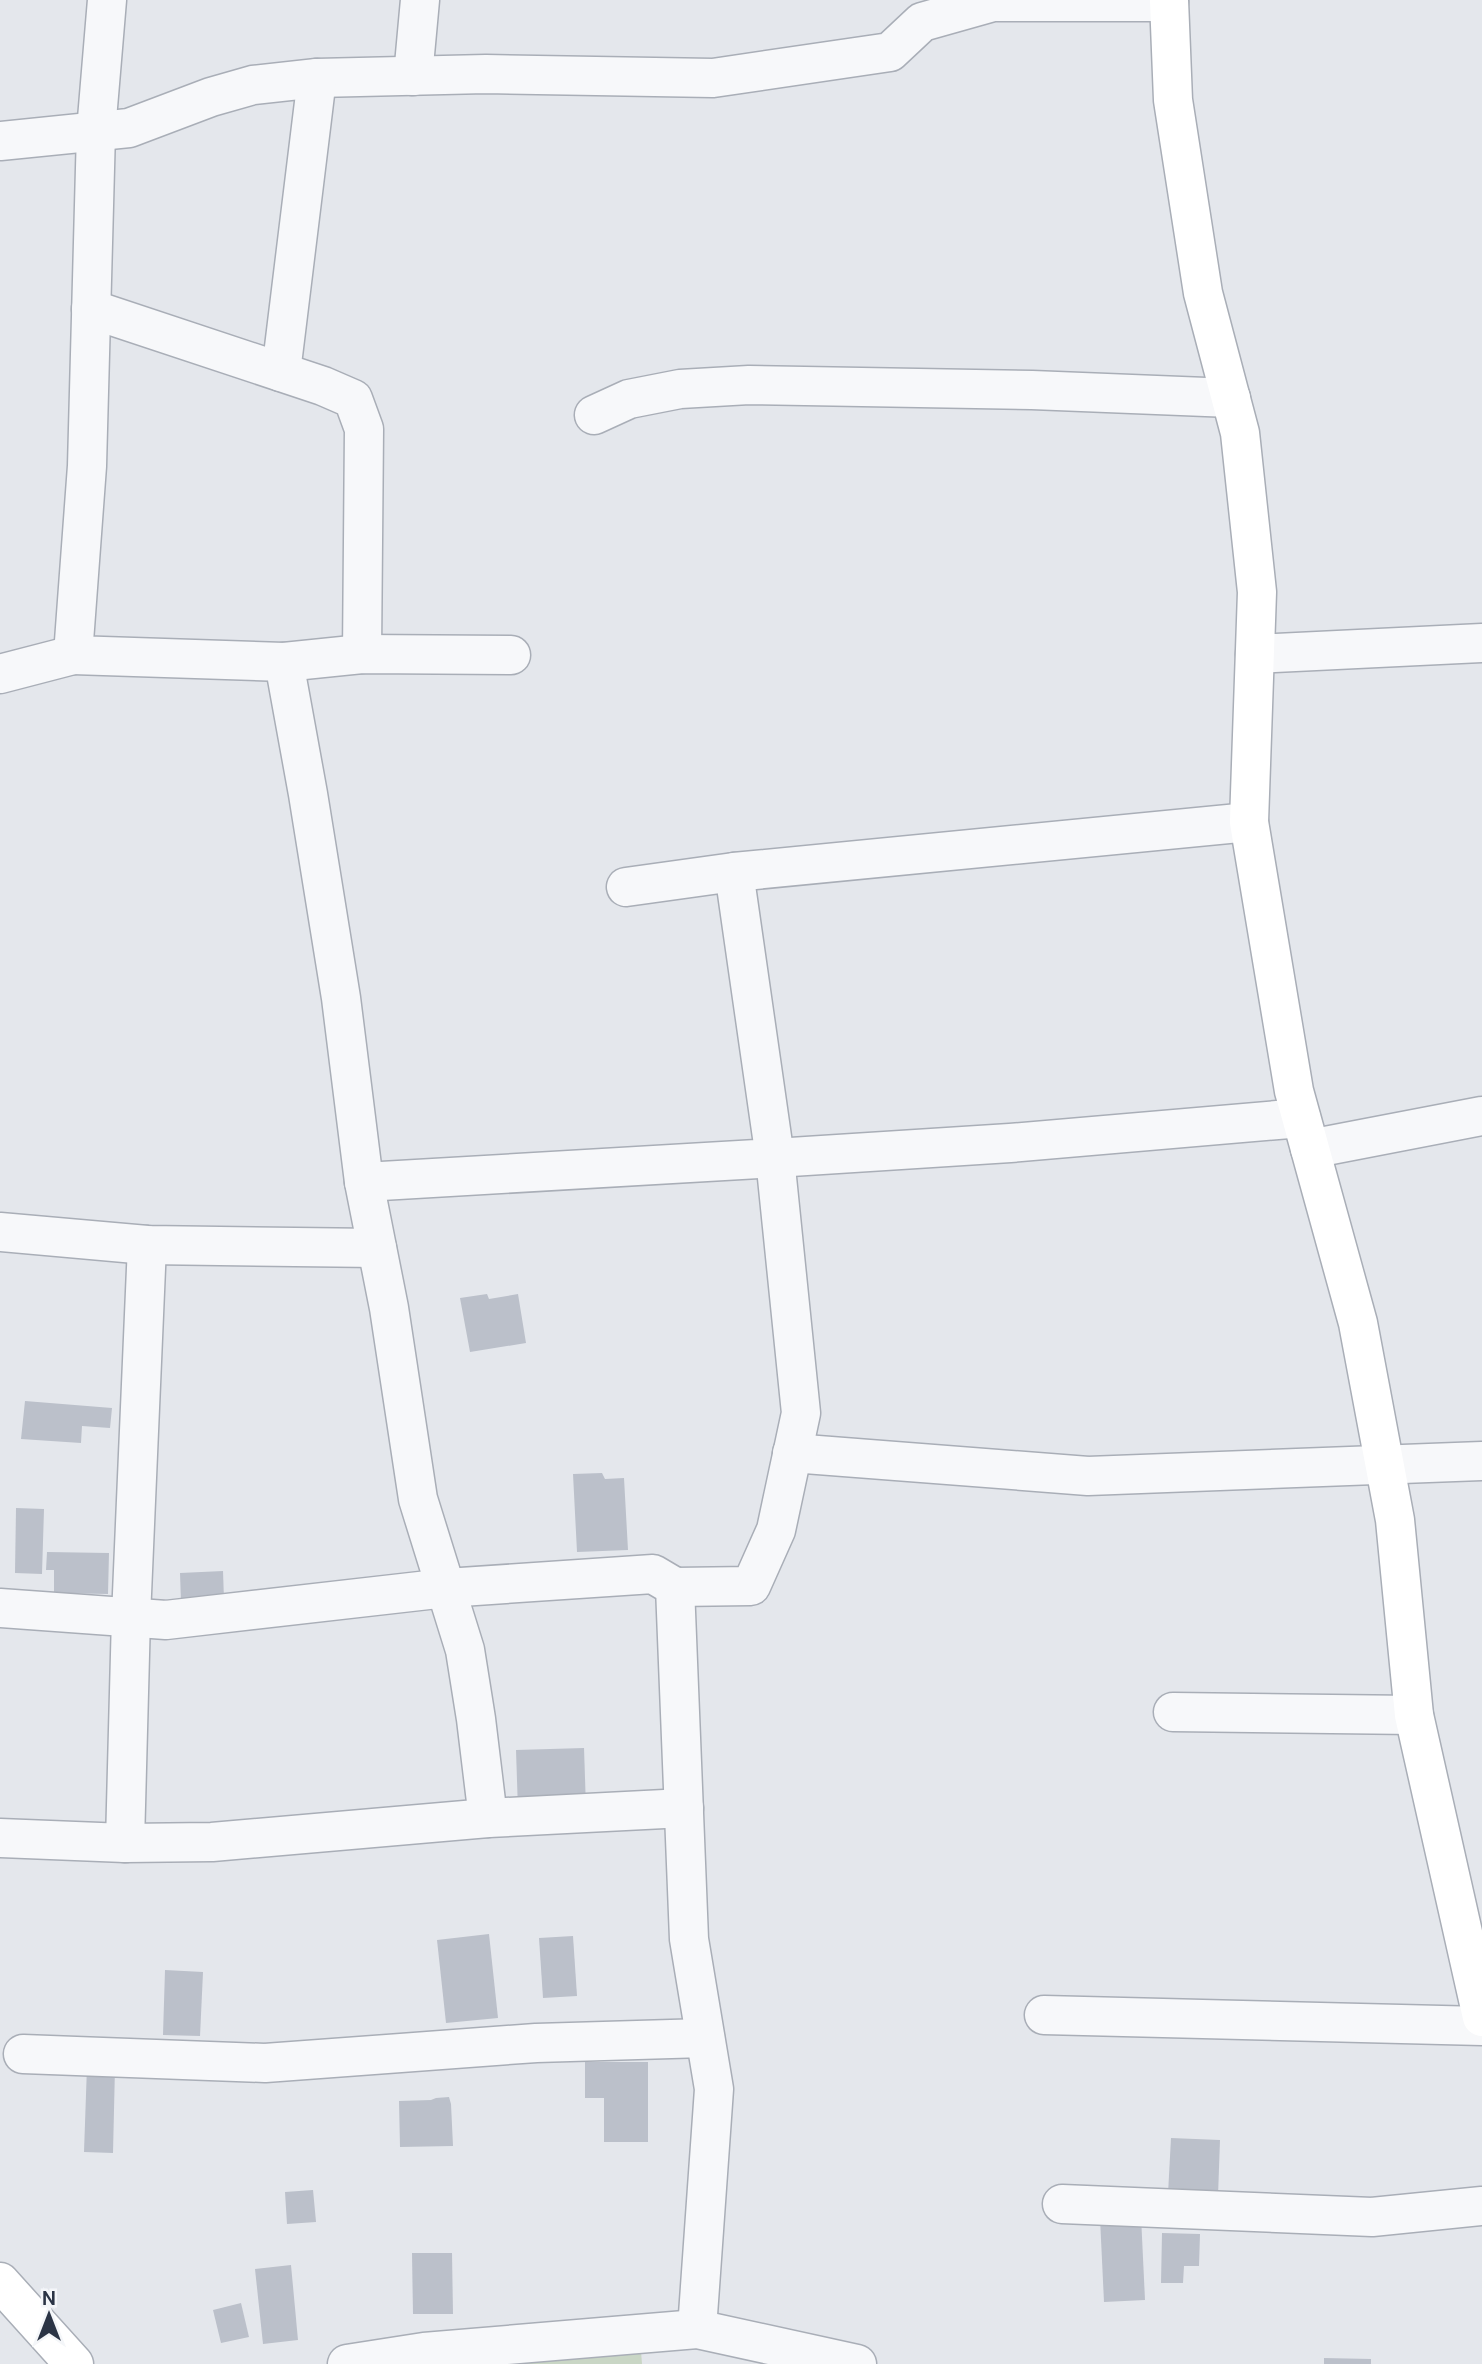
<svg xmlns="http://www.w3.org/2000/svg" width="1482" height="2364" font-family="'DM Sans',sans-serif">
<rect width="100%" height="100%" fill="#e4e7ec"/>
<path fill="#c9d6c5" d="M 641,2351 L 642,2364 L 337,2364 Z"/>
<g fill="#bbc0ca">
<path d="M 487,1294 L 489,1299 L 518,1294 L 526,1343 L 470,1352 L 460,1298 Z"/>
<path d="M 25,1401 L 112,1408 L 110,1428 L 82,1426 L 81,1443 L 21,1439 Z"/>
<path d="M 602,1473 L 605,1479 L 624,1478 L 628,1550 L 577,1552 L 573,1474 Z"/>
<path d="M 16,1508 L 44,1509 L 42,1574 L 15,1573 Z"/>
<path d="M 47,1552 L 109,1553 L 108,1594 L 54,1593 L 54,1570 L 46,1570 Z"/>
<path d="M 223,1571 L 224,1600 L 181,1602 L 180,1573 Z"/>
<path d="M 584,1748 L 586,1808 L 518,1810 L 516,1750 Z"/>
<path d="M 489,1934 L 498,2018 L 446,2023 L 437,1940 Z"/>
<path d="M 573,1936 L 577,1996 L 543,1998 L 539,1938 Z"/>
<path d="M 165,1970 L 203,1972 L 200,2036 L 163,2035 Z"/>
<path d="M 585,2062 L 648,2062 L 648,2142 L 604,2142 L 604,2098 L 585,2098 Z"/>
<path d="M 87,2066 L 115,2067 L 113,2153 L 84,2152 Z"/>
<path d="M 449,2097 L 451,2104 L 453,2146 L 400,2147 L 399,2101 L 431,2100 L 436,2098 Z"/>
<path d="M 1171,2138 L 1220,2140 L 1218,2196 L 1168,2194 Z"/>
<path d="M 313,2190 L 316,2222 L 287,2224 L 285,2192 Z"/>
<path d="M 1141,2216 L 1145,2300 L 1104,2302 L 1100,2218 Z"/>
<path d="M 1162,2233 L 1200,2234 L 1199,2266 L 1184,2266 L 1183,2283 L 1161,2283 Z"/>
<path d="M 412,2253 L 452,2253 L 453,2314 L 413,2314 Z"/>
<path d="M 291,2265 L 298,2340 L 263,2344 L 255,2269 Z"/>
<path d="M 241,2303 L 249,2337 L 221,2343 L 213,2310 Z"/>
<path d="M 1324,2358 L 1371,2359 L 1371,2364 L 1324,2364 Z"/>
</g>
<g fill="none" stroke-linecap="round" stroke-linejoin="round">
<g stroke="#a9aeb7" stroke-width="41">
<g id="street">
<path d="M 107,0 L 96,131 L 87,466 L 73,655 L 284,662 L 308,794 L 341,998 L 364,1182 L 389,1308 L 418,1499 L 465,1650 L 476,1719 L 488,1818"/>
<path d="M 413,76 L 420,0"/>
<path d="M 0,141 L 129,128 L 211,97 L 253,85 L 317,78 L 486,74 L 713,78 L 890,52 L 922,22 L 993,2 L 1169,2"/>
<path d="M 91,309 L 323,386 L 353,399 L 364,429 L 362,654"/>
<path d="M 281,372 L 317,78"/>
<path d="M 594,415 L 629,399 L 680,389 L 749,385 L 1032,390 L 1231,398"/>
<path d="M 1255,654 L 1482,643"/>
<path d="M 284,662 L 362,654 L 511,655"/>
<path d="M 0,674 L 73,655"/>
<path d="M 626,887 L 734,872 L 1249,822"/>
<path d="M 1310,1149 L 1482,1116"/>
<path d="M 364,1182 L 775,1158 L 734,872"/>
<path d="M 0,1232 L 147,1245 L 377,1248"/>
<path d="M 792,1453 L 1088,1476 L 1482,1461"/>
<path d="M 675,1587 L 751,1586 L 776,1530 L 801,1413 L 775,1158 L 1010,1143 L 1301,1118"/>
<path d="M 0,1608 L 166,1620 L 446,1588 L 653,1574 L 675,1587 L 689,1939 L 714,2089 L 697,2329"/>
<path d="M 1173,1712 L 1414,1715"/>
<path d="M 0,1838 L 125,1843 L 212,1842 L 488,1818 L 684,1808"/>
<path d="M 125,1843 L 131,1617 L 147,1245"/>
<path d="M 1044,2015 L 1482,2026"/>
<path d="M 23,2054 L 265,2063 L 536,2043 L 705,2038"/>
<path d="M 1062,2204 L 1372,2217 L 1482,2206"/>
<path d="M 347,2364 L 424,2352 L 697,2329 L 857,2364"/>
</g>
</g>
<g stroke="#a9aeb7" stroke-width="41">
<g id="secondary">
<path d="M 1169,0 L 1173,100 L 1203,293 L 1240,433 L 1257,592 L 1249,822 L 1294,1091 L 1358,1323 L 1395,1520 L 1414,1715 L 1482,2017"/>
<path d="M 0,2282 L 74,2364"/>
</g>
</g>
<use href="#street" stroke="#f7f8fa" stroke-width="38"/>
<use href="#secondary" stroke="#fff" stroke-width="38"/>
</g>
<g transform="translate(49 2315)" stroke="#f4f6f9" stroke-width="5" paint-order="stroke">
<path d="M0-5L12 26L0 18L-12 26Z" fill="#2b3445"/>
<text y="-10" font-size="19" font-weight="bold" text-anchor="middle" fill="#2b3445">N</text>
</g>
</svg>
